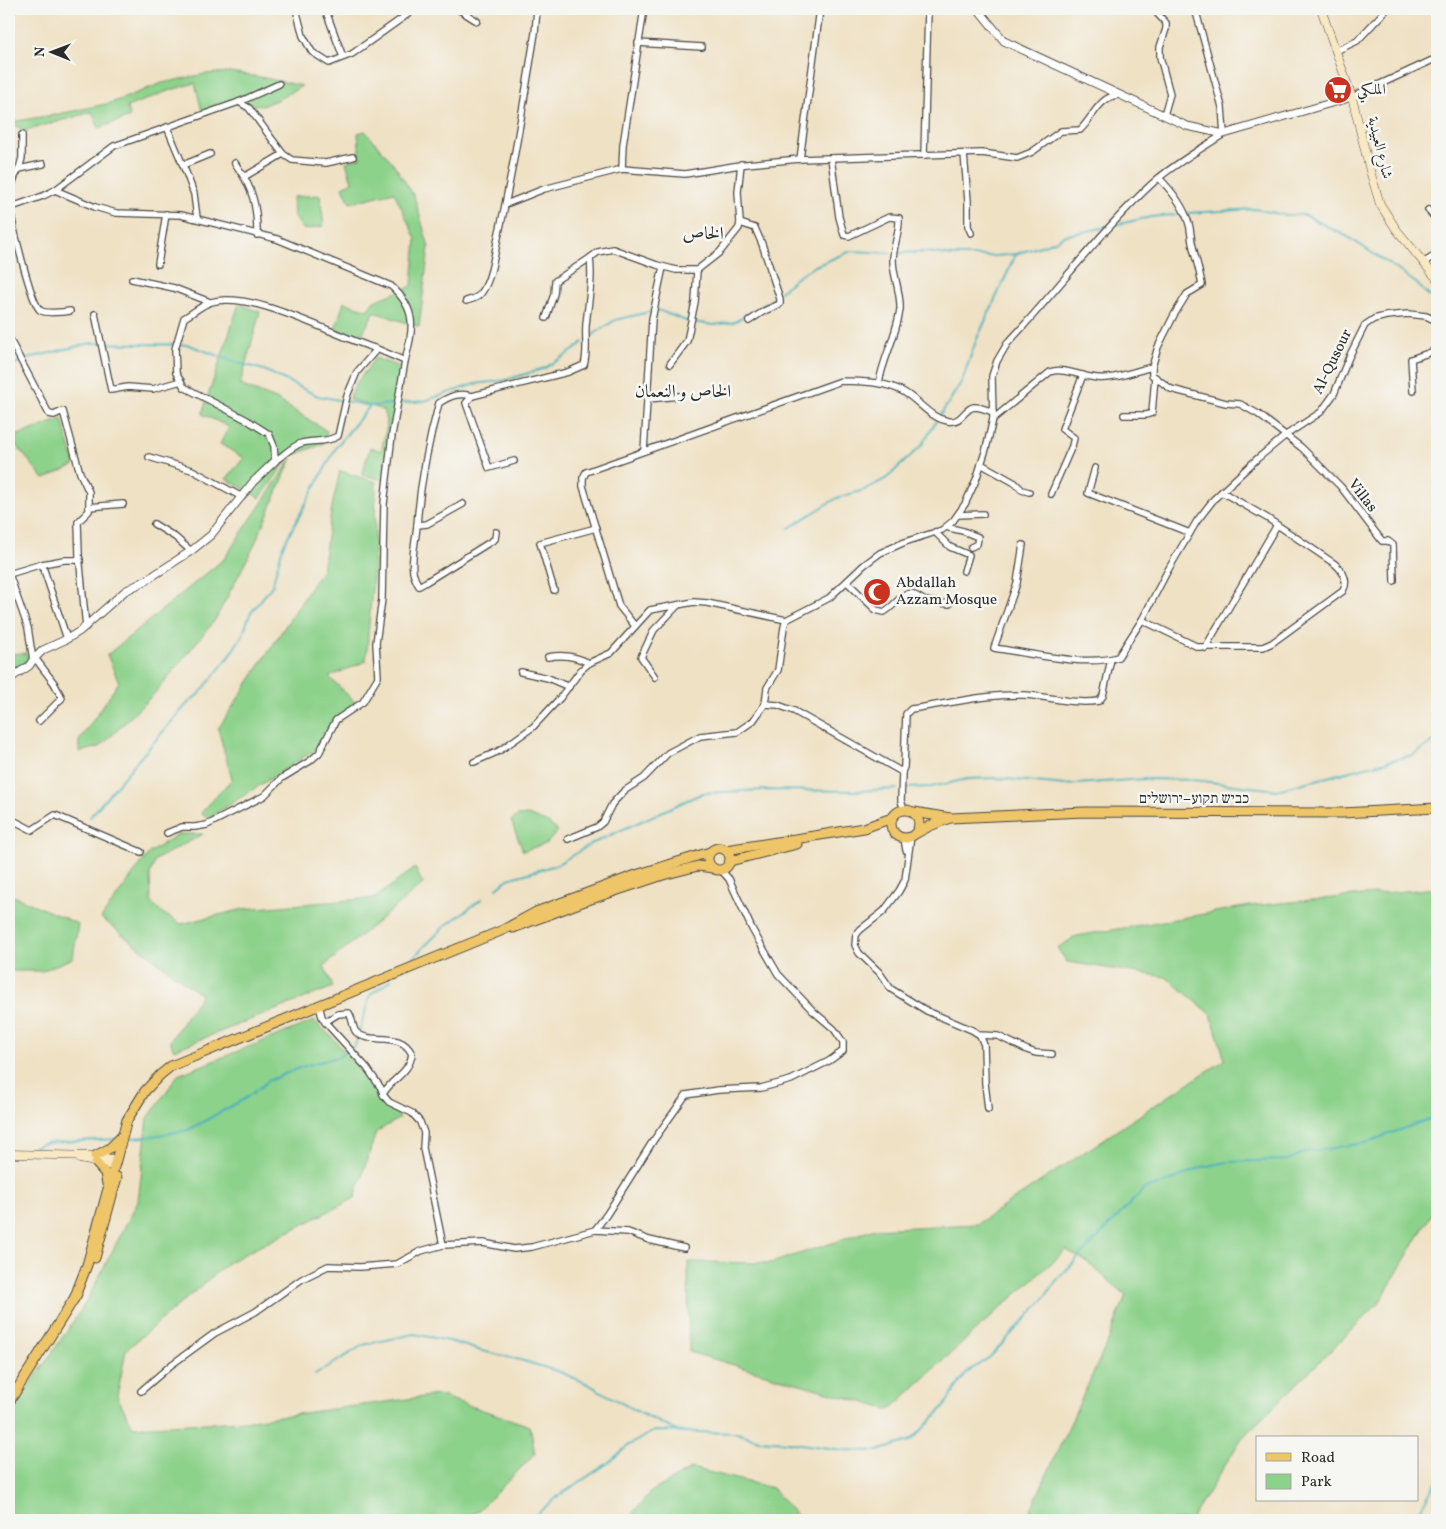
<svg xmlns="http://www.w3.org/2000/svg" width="1446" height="1529" font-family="Vollkorn,Amiri,'Frank Ruhl Libre',serif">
<rect width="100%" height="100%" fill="#f6f6f2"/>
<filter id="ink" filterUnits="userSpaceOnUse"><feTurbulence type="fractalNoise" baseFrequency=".02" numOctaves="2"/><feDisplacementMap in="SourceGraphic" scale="10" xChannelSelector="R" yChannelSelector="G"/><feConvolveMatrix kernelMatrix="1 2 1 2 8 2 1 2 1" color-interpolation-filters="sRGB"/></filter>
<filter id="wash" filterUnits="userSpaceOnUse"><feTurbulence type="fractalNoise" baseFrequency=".0096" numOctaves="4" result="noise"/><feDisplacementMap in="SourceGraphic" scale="20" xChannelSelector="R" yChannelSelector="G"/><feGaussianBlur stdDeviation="1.12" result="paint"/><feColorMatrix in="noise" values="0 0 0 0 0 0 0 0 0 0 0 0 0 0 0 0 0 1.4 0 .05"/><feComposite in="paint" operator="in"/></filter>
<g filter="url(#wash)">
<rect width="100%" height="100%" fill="#efe1c4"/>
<g fill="#8dd28b" stroke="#5c7e5b">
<path d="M 230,72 L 266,78 L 302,86 L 277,100 L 261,106 L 235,101 L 202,112 L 195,83 L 168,91 L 127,107 L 130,117 L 99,128 L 92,112 L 21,132 L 21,127 L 11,127 L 11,122 L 59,114 L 111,103 L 162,83 L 205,74 Z"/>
<path d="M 365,131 L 393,163 L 414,196 L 429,247 L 419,327 L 374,312 L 359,340 L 335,330 L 344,302 L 368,310 L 372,302 L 412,286 L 416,239 L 394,192 L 350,203 L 343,187 L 352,182 L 346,162 L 360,158 L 358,133 Z"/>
<path d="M 320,195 L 324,226 L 304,230 L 294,217 L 293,197 Z"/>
<path d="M 239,304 L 260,312 L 240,385 L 276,399 L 327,431 L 323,444 L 290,456 L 260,498 L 226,479 L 244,458 L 220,444 L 229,427 L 202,414 Z"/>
<path d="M 375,358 L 403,368 L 385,480 L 362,475 L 370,447 L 381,451 L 387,426 L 383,410 L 349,399 L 355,385 Z"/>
<path d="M 62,419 L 75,465 L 44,479 L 10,438 Z"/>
<path d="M 292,458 L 253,548 L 215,620 L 155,693 L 100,747 L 79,752 L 79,741 L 119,682 L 107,655 L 224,559 Z"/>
<path d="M 340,471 L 376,482 L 374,564 L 366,661 L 329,677 L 355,702 L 315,750 L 207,819 L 201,813 L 232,779 L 218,729 L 322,570 L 332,506 Z"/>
<path d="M 9,651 L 10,654 L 26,653 L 29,661 L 9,673 Z"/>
<path d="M 528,815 L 548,823 L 558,831 L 547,843 L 523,851 L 511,821 L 517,816 Z"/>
<path d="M 178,834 L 203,834 L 155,860 L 150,874 L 151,902 L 164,914 L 181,924 L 244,909 L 375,898 L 415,868 L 423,884 L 324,966 L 333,987 L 174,1050 L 170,1041 L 201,995 L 101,918 L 149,853 Z"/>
<path d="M 1437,888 L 1437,1205 L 1379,1303 L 1242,1438 L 1191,1520 L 1026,1520 L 1108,1341 L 1126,1295 L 1087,1262 L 1066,1250 L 976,1330 L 890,1410 L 689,1352 L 688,1262 L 771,1263 L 875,1229 L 977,1224 L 1167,1097 L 1225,1060 L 1211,1014 L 1166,977 L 1067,962 L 1057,948 L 1077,936 L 1250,906 Z"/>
<path d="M 9,894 L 78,924 L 73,958 L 42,971 L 9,971 Z"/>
<path d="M 314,1021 L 333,1038 L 400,1118 L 376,1132 L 355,1198 L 229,1262 L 126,1350 L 117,1396 L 133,1427 L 243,1421 L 438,1395 L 530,1426 L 535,1454 L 479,1510 L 462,1520 L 9,1520 L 9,1416 L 85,1304 L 138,1201 L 148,1118 L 178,1075 Z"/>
<path d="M 692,1468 L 772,1488 L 796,1515 L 794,1520 L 627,1520 L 651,1492 Z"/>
</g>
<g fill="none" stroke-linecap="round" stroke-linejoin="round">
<g stroke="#41b0bb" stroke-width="2">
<path d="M 1188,213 L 1255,209 L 1284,215 L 1305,215 L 1348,237 L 1395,268 L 1416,283 L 1437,304"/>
<path d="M 1114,225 L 1151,217 L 1183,214"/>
<path d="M 896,253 L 927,252 L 953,256 L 995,256 L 1016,254 L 1053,242 L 1063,236 L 1107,227"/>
<path d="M 780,292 L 796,278 L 813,267 L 851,251 L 891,253"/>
<path d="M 587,339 L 615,320 L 658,310 L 686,321 L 714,325 L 734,322 L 769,302 L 777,295"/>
<path d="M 9,367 L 25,359 L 91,343 L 189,345 L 238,363 L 264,370 L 318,396 L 370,406 L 424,401 L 475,384 L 506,380 L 545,368 L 574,350 L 583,342"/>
<path d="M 940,416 L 962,381 L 976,341 L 1016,254"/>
<path d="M 789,528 L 837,498 L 864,490 L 887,478 L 921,446 L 937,420"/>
<path d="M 907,788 L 931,787 L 968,779 L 997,778 L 1064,785 L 1143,779 L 1193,780 L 1277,790 L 1413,755 L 1437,739"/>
<path d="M 90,817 L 133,766 L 187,704 L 200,693 L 228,658 L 243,634 L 250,614 L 272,586 L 283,546 L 337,446 L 370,406"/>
<path d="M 497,888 L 508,879 L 556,865 L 593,843 L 703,793 L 765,790 L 854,791 L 897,789"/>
<path d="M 406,965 L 445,926 L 482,899"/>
<path d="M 130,1138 L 147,1137 L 188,1130 L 246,1098 L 268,1081 L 304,1066 L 338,1057 L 355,1046 L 370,995 L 391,980"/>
<path d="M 26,1150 L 45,1143 L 115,1139"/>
<path d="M 315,1374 L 336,1362 L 363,1345 L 414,1334 L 449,1341 L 482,1351 L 517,1359 L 560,1372 L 588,1384 L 632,1409 L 677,1431"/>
<path d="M 530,1520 L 557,1497 L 608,1463 L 629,1445 L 654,1431 L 737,1433 L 759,1440 L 787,1442 L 843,1450 L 878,1451 L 912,1440 L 943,1408 L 966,1373 L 990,1357 L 1043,1300 L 1056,1281 L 1144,1189 L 1168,1182 L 1202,1167 L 1227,1162 L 1287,1160 L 1306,1152 L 1365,1143 L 1437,1116"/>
<path d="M 1414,1520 L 1437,1481"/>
</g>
</g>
</g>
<g filter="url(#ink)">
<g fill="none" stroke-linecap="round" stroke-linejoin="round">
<g stroke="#484642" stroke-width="8">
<g id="minor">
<path d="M 296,9 L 303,36 L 312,52 L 329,63 L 352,54 L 415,9"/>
<path d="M 325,9 L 343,57"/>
<path d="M 458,9 L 477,21"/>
<path d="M 1153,9 L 1166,23 L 1166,29 L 1160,47 L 1160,57 L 1170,94 L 1164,115"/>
<path d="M 638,43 L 702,47"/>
<path d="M 1336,51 L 1357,41 L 1387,9"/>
<path d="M 1352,97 L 1437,58"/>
<path d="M 239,102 L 249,108 L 283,154 L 292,160 L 326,163 L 353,157"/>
<path d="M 167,127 L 187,175 L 194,194 L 197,218"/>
<path d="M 964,154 L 968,201 L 968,226 L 971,233"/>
<path d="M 924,155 L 928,9"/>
<path d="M 831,158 L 839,217 L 844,235 L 849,236 L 889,217 L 899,218 C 900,232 893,246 893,260 C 893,276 901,293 900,309 C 897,335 883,358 879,383"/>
<path d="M 800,159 L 820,9"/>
<path d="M 235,163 L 244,177"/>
<path d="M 43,164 L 19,169 C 12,180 9,192 10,206 C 11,220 31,303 40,310 C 44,314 64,312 70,311"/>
<path d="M 183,165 L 210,154"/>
<path d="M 19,169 L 22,158 L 22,135"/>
<path d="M 622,169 L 623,145 L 644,9"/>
<path d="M 55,190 L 95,207 L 116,213 L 181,215 L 277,239 L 391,286 C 418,310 413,329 405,361"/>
<path d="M 506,204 L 544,189 L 622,169 L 685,174 L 746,164 L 800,159 L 982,153 L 1017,158 L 1032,152 L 1061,131 L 1080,130 C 1093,118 1099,96 1119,95"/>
<path d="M 9,208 L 43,196 L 55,190 L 114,146 L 239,102 L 279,84"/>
<path d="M 1428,210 L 1434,217 L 1437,217"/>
<path d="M 740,223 L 755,228 L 762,244 L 780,299 L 780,304 L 764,311 L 749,321"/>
<path d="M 257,235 C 257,213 255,196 244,177 L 283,154"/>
<path d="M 1423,263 L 1437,254"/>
<path d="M 158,264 L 166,214"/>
<path d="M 132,279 L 174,288 L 210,302"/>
<path d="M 466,301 C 472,299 479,298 482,292 C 492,278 495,250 499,233 C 514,167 524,100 535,33 L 537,9"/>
<path d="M 95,314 L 111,390 L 128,387 L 153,389 L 181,381"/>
<path d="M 546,318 L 554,294 L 555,281 L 590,258"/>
<path d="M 9,338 L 49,414 L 54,415 L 63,411 L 80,473 L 89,492 L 89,511 L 78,522 L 79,555 L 86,627"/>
<path d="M 670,364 L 687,341 L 695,302 L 697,270"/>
<path d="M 1152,367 L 1158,347 L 1174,315 L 1187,294 L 1202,285 C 1200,272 1196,260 1193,247 C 1191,240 1191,231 1189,224 C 1184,207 1172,191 1159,178"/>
<path d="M 1413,391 L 1411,359 L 1437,350"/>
<path d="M 472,396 C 459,392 450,396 439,403 C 428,443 420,484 417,525 C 416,541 411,556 413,572 C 414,577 416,581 419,586 L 426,582 L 495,539 L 496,532"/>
<path d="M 648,399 L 680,396"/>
<path d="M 1124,415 L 1146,415 L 1152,413 L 1155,377"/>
<path d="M 993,419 L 1050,372 C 1064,367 1082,377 1097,378 C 1114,380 1135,371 1152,367 L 1152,375 L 1171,389 L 1226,403 L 1240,404 L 1258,414 L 1302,448 L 1341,487 L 1382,541 L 1388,541 L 1393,545 L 1394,581"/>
<path d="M 644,451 L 652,319 L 663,267"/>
<path d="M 149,457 L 192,470 L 242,497"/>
<path d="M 275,461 L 274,446 L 269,434 L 247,420 L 184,387 L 176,373 L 175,349 L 184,318 C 193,313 202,305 211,302 C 254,290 334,336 377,349"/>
<path d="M 514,461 L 489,468 L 466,403 L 472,396 L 568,372 L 584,365 C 588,352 585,339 586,325 C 588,303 593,281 590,258 L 598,252 L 613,249 L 657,265 L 676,270 L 697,270 L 720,252 L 739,228 L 740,223 L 738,192 L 741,164"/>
<path d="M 981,464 L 1015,483 L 1022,490 L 1029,492"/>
<path d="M 1095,468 L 1088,493 L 1190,533"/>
<path d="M 1051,494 L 1072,446 L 1074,438 L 1062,429 L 1083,375"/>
<path d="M 89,507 L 123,504"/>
<path d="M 958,515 L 983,514"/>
<path d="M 154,524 L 175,537 L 191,551"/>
<path d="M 417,525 L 427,524 L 463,504"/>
<path d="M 946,527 L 963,531 L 978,537 L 977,544 L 971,547"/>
<path d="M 935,532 L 950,547 L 969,555 L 964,571"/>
<path d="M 1023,545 L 1017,583 L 994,648 C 1029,653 1085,667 1118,657 L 1142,620 L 1168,570 L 1197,521 L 1214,499 L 1258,458 L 1286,435 L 1321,412 L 1334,394 L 1349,357 L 1365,325 L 1374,319 L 1386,316 L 1408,314 L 1426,316 L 1437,321"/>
<path d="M 42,564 L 64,560 L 80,560"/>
<path d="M 9,574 L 42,564 L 67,639"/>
<path d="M 9,574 L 28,628 L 33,660"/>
<path d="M 847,582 L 876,610 L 884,612 C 895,606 898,596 911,593 L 925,601 L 949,604"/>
<path d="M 554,590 L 540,543 L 596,528"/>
<path d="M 1142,620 L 1198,647 L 1263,647 L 1272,643 L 1343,591 C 1349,580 1343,571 1335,564 L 1267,518 L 1222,492"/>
<path d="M 635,626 L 619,606 L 583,486 L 583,478 L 586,472 L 841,381 C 862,382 883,381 902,391 C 918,399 929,418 948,421 C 963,423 963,409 974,407 C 980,407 988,410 993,412"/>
<path d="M 1205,648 L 1277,525"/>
<path d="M 548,657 C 563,654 576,656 589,663"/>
<path d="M 35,658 L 54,683 L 62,698 L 39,721"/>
<path d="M 521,672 L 548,678 L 569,687"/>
<path d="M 655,677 L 641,657 L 654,630 L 678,605"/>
<path d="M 474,762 L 499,751 L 533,727 L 560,698 L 581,670 L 589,663 L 611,653 L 650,610 L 694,602 L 707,603 L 786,620"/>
<path d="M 902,772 L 904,767 L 906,714 L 911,709 C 947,704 986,694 1023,695 C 1049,696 1073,705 1099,701 L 1103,696 L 1111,659"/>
<path d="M 904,809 L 901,801 L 902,772 L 794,711 L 778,705 L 765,704 L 767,688 L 778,670 L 784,627 L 786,620 L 829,598 L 864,565 L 880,553 L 905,542 L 942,530 L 953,521 L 965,504 L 976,480 L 986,449 L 993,419 L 992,376 L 997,361 L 1007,344 C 1057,291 1101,230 1155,181 C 1176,163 1201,149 1224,134 L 1222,107 L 1196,12"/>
<path d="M 9,818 L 32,830 L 55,815 L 141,852"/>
<path d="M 167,833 L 182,827 L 195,827 L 207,825 L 264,796 L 282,778 L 310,761 L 319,753 L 336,720 L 363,702 L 378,677 L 376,643 L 382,599 L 384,504 L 392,435 L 405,361 L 377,349 L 357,372 L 347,396 L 338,436 C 326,443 315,440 302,443 C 292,446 284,455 275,461"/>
<path d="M 911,836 L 905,880 L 899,891 L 884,911 L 860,930 L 856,935 L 855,945 L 859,953 L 879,972 L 891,989 L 927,1011 L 972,1030 L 980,1035 L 998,1036 L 1027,1050 L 1036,1053 L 1052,1054"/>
<path d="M 904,838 L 906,850"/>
<path d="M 568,839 L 597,827 L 603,822 L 612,804 L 624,791 L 644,778 L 668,753 L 700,736 L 737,732 L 753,721 L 765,704"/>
<path d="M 319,1005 L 322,1017 L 325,1022 L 367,1068 L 381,1088 L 384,1096 L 389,1102 L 412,1113 L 420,1122 L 424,1133 L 423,1148 L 443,1245"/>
<path d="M 325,1022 L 338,1014 L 349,1013 C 353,1019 352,1027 356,1032 C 370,1046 400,1029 412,1054 C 409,1074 392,1078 383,1094"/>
<path d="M 980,1035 L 984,1045 L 985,1083 L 988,1109"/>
<path d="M 595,1230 L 628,1232 L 649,1240 L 684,1248"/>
<path d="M 141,1391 L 171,1365 L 215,1333 L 255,1312 L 302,1279 L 328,1266 L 360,1267 L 397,1264 L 421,1251 L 443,1245 L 483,1243 L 514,1249 L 532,1247 L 595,1230 L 607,1214 L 653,1141 L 686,1095 L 718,1090 L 761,1088 L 791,1080 L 829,1061 L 843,1051 L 843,1042 L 834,1029 L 813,1011 L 778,974 L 752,929 L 729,879 L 721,870"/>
</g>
</g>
<g stroke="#484642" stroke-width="9">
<g id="tertiary">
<path d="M 978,9 L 1004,41 L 1187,126 L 1224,134 L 1352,97"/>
<path d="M 9,679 L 29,666 L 33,660 L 43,650 L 67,639 L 80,631 L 125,591 L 145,581 L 191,551 L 211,535 L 253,482 L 275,461"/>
</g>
</g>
<g stroke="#484642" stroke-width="9">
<g id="secondary">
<path d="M 1321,9 L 1352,97 L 1370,171 L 1380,204 L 1396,229 L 1437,279"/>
<path d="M 9,1154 L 95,1156 L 116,1160"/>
<path d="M 80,1159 L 114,1166"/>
</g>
</g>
<g stroke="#484642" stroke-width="11">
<g id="primary">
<circle cx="905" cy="824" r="14"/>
<path d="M 914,812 L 950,818 L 1085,812 L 1342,813 L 1437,808"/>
<path d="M 915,834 L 930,826 L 950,818"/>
<circle cx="719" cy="859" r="11"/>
<path d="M 726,850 L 845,831 L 864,828 L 892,818"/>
<path d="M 730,861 L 797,844"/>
<path d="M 513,928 L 582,902 L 663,875 L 698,866 L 713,868"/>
<path d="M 95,1156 L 110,1148 L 121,1137"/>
<path d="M 96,1163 L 105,1173 L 107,1184"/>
<path d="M 95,1258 L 117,1177"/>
<path d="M 74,1299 L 87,1265 L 127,1120 L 145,1091 L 160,1075 L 171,1066 L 503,930 L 536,912 L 636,875 L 710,852"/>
<path d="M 9,1402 L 77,1294"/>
</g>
</g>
<use href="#minor" stroke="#fff" stroke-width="5.5"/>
<use href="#tertiary" stroke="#fff" stroke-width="7"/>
<use href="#secondary" stroke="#f8e8c3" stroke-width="8"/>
<use href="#primary" stroke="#eec569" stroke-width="9"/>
</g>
</g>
<defs>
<g id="supermarket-disc" transform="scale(1.4375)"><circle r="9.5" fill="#c8321e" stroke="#f6f6f2"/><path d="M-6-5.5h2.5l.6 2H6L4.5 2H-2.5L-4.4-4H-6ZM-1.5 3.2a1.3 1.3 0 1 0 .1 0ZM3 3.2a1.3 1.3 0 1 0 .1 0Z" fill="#fff"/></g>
<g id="mosque-disc" transform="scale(1.4375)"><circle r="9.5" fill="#c8321e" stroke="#f6f6f2"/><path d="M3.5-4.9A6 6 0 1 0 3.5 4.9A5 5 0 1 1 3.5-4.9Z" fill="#fff"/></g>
</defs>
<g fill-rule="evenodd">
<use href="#supermarket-disc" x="1338" y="90"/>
<use href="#mosque-disc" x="877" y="592"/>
</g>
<g text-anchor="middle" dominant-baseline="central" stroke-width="5" stroke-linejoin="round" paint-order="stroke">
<g font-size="15" fill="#2b2b2b" stroke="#f6f6f2" text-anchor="start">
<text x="1357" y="90">الملكي</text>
<text x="896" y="583">Abdallah<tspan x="896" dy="17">Azzam Mosque</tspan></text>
</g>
<g font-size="15" fill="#2b2b2b" stroke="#f6f6f2">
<text transform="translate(1379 148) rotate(76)">شارع العبيدية</text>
<text transform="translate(1333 362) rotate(-64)">Al-Qusour</text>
<text transform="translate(1362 496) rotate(52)">Villas</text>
<text x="1194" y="799">כביש תקוע–ירושלים</text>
</g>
<g font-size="18" fill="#2b2b2b" stroke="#f6f6f2">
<text x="703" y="234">الخاص</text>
<text x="683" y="392">الخاص و النعمان</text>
</g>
</g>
<rect width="1446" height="1529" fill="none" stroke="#f6f6f2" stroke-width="30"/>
<rect x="1256" y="1436" width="162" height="65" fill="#f6f6f2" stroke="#a5a5a2"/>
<rect x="1266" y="1453" width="25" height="8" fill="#eec569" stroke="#a5a5a2"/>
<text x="1301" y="1462" font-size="15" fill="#2b2b2b">Road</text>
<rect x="1266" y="1474" width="25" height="15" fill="#8dd28b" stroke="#a5a5a2"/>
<text x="1301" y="1486" font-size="15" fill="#2b2b2b">Park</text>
<g transform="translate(52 52) rotate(271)" stroke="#f6f6f2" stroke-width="4" paint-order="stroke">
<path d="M0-4L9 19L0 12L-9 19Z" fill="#2b2b2b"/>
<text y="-8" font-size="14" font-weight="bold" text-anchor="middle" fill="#2b2b2b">N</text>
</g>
</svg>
